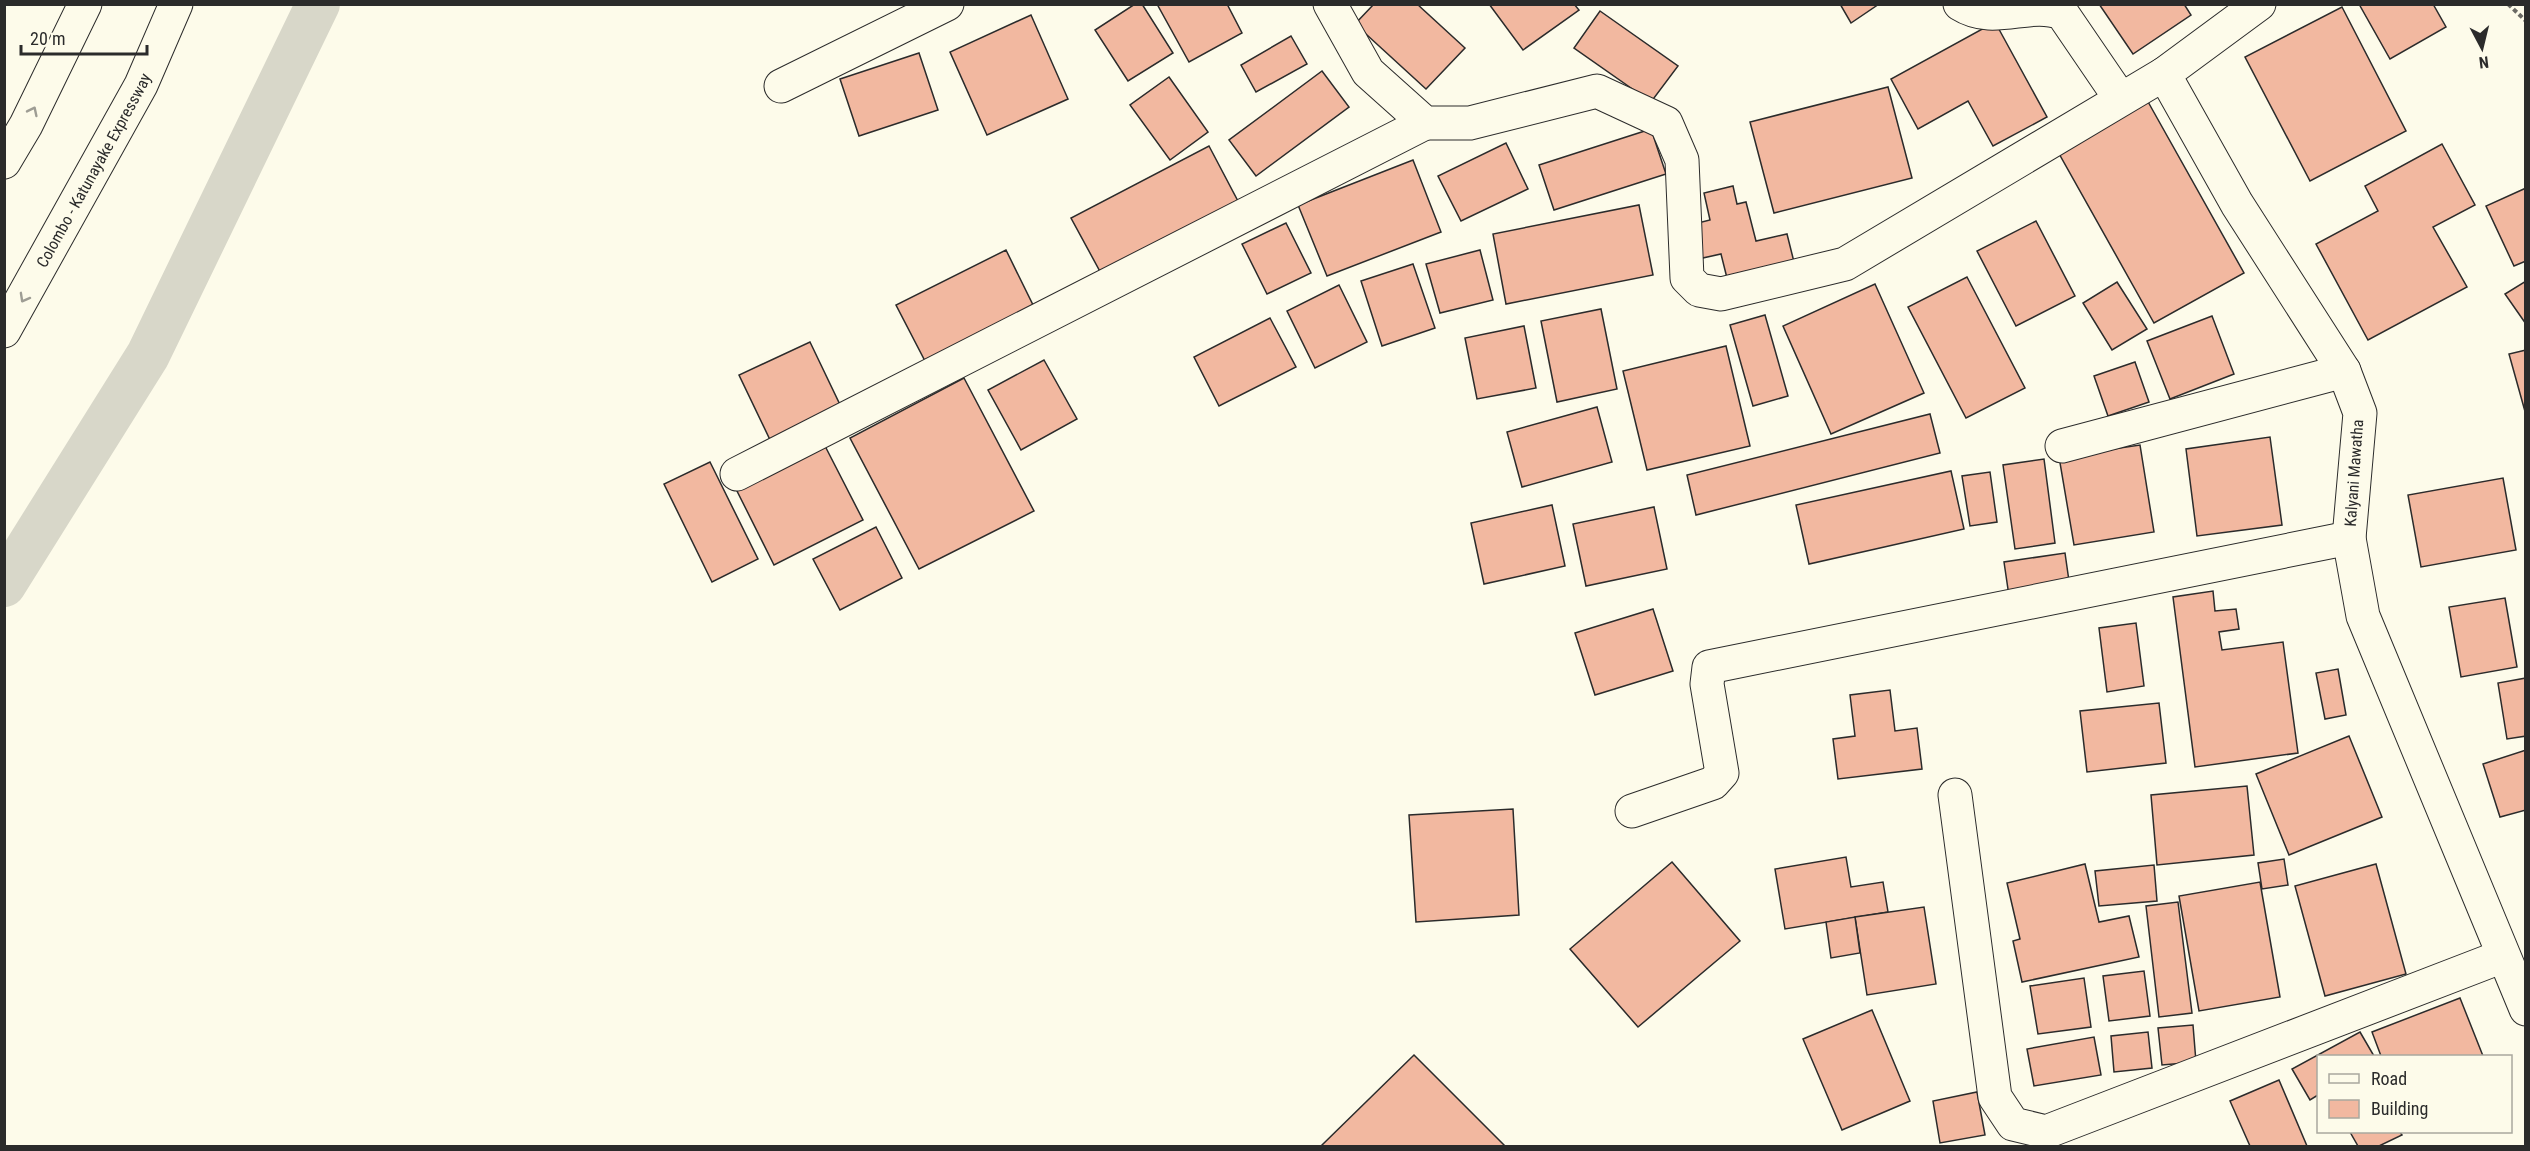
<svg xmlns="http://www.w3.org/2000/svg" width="2530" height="1151" font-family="'Roboto Condensed',sans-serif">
<rect width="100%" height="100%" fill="#fdfbea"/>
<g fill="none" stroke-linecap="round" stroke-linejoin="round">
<path stroke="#d8d7c9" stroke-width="44" d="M 4,585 L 148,355 L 318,4"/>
</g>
<g fill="#f2b8a0" stroke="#2b2b2b" stroke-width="1.5">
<path d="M 1135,4 L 1142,4 L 1173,53 L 1128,81 L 1095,30 Z"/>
<path d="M 1157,4 L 1227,4 L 1242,33 L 1189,62 Z"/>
<path d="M 1374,4 L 1417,4 L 1465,48 L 1426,89 L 1355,24 Z"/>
<path d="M 1489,4 L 1574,4 L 1579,10 L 1523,50 Z"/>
<path d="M 1840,4 L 1879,4 L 1851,23 Z"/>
<path d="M 2099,4 L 2184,4 L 2191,15 L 2133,54 Z"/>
<path d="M 2359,4 L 2433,4 L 2446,27 L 2390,59 Z"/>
<path d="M 2342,7 L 2406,131 L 2310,181 L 2245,57 Z"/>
<path d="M 1600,11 L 1678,66 L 1651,102 L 1574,48 Z"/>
<path d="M 1031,15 L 1068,99 L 987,135 L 950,52 Z"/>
<path d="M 1995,22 L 2047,117 L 1993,146 L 1968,101 L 1918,129 L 1891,79 Z"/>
<path d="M 1291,36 L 1307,64 L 1256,92 L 1241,65 Z"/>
<path d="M 919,53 L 938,110 L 859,136 L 840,79 Z"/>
<path d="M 1322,71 L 1349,107 L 1256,176 L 1229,140 Z"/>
<path d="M 1169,77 L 1208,132 L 1170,160 L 1130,105 Z"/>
<path d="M 1888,87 L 1912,178 L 1774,213 L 1750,122 Z"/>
<path d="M 2147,100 L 2244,273 L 2154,323 L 2057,150 Z"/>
<path d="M 1651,129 L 1666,174 L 1554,210 L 1539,165 Z"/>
<path d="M 1506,143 L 1528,189 L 1461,221 L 1438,176 Z"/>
<path d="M 2442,144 L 2475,205 L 2433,227 L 2467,287 L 2368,340 L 2316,244 L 2378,211 L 2365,186 Z"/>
<path d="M 1209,146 L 1240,205 L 1103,277 L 1071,218 Z"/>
<path d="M 1413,160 L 1441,232 L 1327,276 L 1298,205 Z"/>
<path d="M 1733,186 L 1737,204 L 1746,202 L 1756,241 L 1787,234 L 1795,266 L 1728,282 L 1721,254 L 1698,259 L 1690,225 L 1710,220 L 1704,193 Z"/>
<path d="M 2526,188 L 2526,261 L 2514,266 L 2486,206 Z"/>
<path d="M 1639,205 L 1653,275 L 1506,304 L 1493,234 Z"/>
<path d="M 2036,221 L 2075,296 L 2016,326 L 1977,251 Z"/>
<path d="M 1286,223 L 1311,273 L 1267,294 L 1242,244 Z"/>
<path d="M 1006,250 L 1034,307 L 925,361 L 896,305 Z"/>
<path d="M 1480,250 L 1493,300 L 1440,313 L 1426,264 Z"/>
<path d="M 1413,264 L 1435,328 L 1382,346 L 1361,281 Z"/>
<path d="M 1967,277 L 2025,388 L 1966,418 L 1908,307 Z"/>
<path d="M 2526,281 L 2526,324 L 2505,294 Z"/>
<path d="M 2117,282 L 2147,329 L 2112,350 L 2083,303 Z"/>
<path d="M 1875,284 L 1924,393 L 1831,434 L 1783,326 Z"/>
<path d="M 1339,285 L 1367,342 L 1315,368 L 1287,311 Z"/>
<path d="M 1601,309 L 1617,389 L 1557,402 L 1541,321 Z"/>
<path d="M 1765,315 L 1788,396 L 1753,406 L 1730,325 Z"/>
<path d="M 2212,316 L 2234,374 L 2170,399 L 2147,341 Z"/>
<path d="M 1270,318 L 1296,367 L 1219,406 L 1194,357 Z"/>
<path d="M 1524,326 L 1536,388 L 1477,399 L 1465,338 Z"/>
<path d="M 810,342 L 843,411 L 772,444 L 739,375 Z"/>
<path d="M 1726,346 L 1750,446 L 1647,470 L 1623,371 Z"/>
<path d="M 2526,350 L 2526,415 L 2509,354 Z"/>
<path d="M 1044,360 L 1077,419 L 1021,450 L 988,390 Z"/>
<path d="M 2135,362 L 2149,402 L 2108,416 L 2094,376 Z"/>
<path d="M 964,378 L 1034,511 L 919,569 L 850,438 Z"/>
<path d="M 1597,407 L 1612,462 L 1522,487 L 1507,432 Z"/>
<path d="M 1930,414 L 1940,453 L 1696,515 L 1687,475 Z"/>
<path d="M 2270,437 L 2282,525 L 2197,536 L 2186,449 Z"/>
<path d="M 824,444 L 863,520 L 774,565 L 736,489 Z"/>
<path d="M 2140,445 L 2154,532 L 2074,545 L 2059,457 Z"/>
<path d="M 2044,459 L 2055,543 L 2015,549 L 2003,465 Z"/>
<path d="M 710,462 L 758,559 L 712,582 L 664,484 Z"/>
<path d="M 1951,471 L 1964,529 L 1809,564 L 1796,505 Z"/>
<path d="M 1990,472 L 1997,522 L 1970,526 L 1962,476 Z"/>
<path d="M 2503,478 L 2516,550 L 2421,567 L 2408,495 Z"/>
<path d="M 1552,505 L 1565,566 L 1484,584 L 1471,523 Z"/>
<path d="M 1654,507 L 1667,569 L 1586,586 L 1573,524 Z"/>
<path d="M 876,527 L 902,578 L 840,610 L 813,559 Z"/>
<path d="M 2065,553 L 2070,588 L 2009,596 L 2004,562 Z"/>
<path d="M 2213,591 L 2215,611 L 2236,609 L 2239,629 L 2219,632 L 2222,650 L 2283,642 L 2298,753 L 2195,767 L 2173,597 Z"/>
<path d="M 2505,598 L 2517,667 L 2461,677 L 2449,607 Z"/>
<path d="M 1653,609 L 1673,671 L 1595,695 L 1575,633 Z"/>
<path d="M 2136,623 L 2144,686 L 2107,692 L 2099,628 Z"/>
<path d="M 2338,669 L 2346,715 L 2325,719 L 2316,673 Z"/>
<path d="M 2526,678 L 2526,736 L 2507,739 L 2498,683 Z"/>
<path d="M 1890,690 L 1895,731 L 1917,728 L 1922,769 L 1838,779 L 1833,739 L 1855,736 L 1850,695 Z"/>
<path d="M 2159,703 L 2166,763 L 2087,772 L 2080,711 Z"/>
<path d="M 2349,736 L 2382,817 L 2289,855 L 2256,774 Z"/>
<path d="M 2526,750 L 2526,810 L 2500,817 L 2483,764 Z"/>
<path d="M 2247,786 L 2254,855 L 2157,865 L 2151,795 Z"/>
<path d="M 1513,809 L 1519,915 L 1416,922 L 1409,815 Z"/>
<path d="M 1846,857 L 1851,887 L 1883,882 L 1888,912 L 1785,929 L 1775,869 Z"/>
<path d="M 2284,859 L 2288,885 L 2262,889 L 2258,863 Z"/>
<path d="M 1672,862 L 1740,941 L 1638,1027 L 1570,949 Z"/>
<path d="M 2085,864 L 2099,922 L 2129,916 L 2139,957 L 2022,982 L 2013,941 L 2020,939 L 2007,883 Z"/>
<path d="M 2376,864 L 2406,974 L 2325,996 L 2295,886 Z"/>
<path d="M 2154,865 L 2157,901 L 2099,906 L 2095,871 Z"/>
<path d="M 2260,882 L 2280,997 L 2199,1011 L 2179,896 Z"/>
<path d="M 2178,902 L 2192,1013 L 2159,1017 L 2146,906 Z"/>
<path d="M 1924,907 L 1936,984 L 1867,995 L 1855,917 Z"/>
<path d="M 1855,917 L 1860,953 L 1831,958 L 1826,922 Z"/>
<path d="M 2144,971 L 2150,1016 L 2109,1021 L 2103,976 Z"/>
<path d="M 2084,978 L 2091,1027 L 2038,1034 L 2030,986 Z"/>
<path d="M 2460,998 L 2483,1056 L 2381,1056 L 2372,1032 Z"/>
<path d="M 1872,1010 L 1910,1101 L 1842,1130 L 1803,1039 Z"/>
<path d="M 2193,1025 L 2196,1062 L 2162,1065 L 2158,1028 Z"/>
<path d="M 2148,1032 L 2152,1068 L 2114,1072 L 2111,1036 Z"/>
<path d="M 2360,1032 L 2374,1056 L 2318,1056 L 2318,1095 L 2310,1100 L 2292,1069 Z"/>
<path d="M 2094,1037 L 2101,1075 L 2034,1086 L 2027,1049 Z"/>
<path d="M 1414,1055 L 1505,1146 L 1321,1146 Z"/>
<path d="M 2279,1080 L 2307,1146 L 2250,1146 L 2230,1101 Z"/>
<path d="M 1977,1092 L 1985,1135 L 1940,1143 L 1933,1101 Z"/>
<path d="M 2350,1132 L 2400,1132 L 2402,1135 L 2379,1146 L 2358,1146 Z"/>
</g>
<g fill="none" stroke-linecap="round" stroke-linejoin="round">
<g stroke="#2b2b2b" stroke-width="35">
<g id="street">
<path d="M 1330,4 L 1368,72 L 1425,123 L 1470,123 L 1597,91 L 1666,123 L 1682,160 L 1687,278 L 1699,290 L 1721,294 L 1845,264 L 2164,74"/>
<path d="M 1960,4 C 1995,26 2028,0 2062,13 L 2120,98"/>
<path d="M 2259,4 L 2164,74 L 2237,204 L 2344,371 L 2360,413 L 2349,538 L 2363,616 L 2526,1009"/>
<path d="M 781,86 L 947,4"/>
<path d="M 2062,446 L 2344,371"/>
<path d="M 737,474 L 1425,123"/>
<path d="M 1955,795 L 1995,1097 L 2013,1124 L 2046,1132 L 2503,956"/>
<path d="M 1632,811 L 1713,783 L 1722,773 L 1707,684 L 1709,667 L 2349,538"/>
</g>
</g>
<g stroke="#2b2b2b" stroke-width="35">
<g id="highway">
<path d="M 4,162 L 26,125 L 85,4"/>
<path id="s1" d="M 4,331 L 141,85 L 176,4"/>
</g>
</g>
<path stroke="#6a6964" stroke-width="4" stroke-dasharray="4.5 3" stroke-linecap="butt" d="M 2508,4 L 2526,21"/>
<use href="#street" stroke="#fdfbea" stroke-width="33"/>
<use href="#highway" stroke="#fdfbea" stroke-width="33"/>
</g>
<defs><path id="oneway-chevron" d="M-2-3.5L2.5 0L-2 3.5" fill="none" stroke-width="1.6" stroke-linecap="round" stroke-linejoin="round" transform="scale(1.5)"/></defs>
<g stroke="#9e9d94">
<use href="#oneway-chevron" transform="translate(33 111) rotate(-64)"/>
<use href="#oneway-chevron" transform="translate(24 298) rotate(119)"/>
</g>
<g text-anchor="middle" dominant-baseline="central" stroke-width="4.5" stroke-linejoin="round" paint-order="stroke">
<g font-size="16" fill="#2b2b2b" stroke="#fdfbea">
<text stroke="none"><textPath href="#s1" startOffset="184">Colombo - Katunayake Expressway</textPath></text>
<text transform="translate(2354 473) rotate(-86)">Kalyani Mawatha</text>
</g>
</g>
<rect width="2530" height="1151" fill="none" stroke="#2b2b2b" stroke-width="12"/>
<rect x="2317" y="1055" width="195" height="78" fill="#fdfbea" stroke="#a9a89e" stroke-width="1.5"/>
<rect x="2329" y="1074" width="30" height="9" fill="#fdfbea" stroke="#a9a89e" stroke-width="1.5"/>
<text x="2371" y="1085" font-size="18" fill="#2b2b2b">Road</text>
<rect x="2329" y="1100" width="30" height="18" fill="#f2b8a0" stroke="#a9a89e" stroke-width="1.5"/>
<text x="2371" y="1115" font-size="18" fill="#2b2b2b">Building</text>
<g transform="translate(2482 48) rotate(173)" stroke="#fdfbea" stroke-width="4.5" paint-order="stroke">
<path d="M0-4.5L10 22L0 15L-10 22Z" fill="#2b2b2b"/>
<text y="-9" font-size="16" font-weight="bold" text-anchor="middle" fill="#2b2b2b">N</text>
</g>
<path d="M21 45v9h126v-9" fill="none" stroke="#2b2b2b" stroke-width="3"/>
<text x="30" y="45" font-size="18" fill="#2b2b2b" stroke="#fdfbea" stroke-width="4.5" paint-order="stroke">20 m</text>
</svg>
